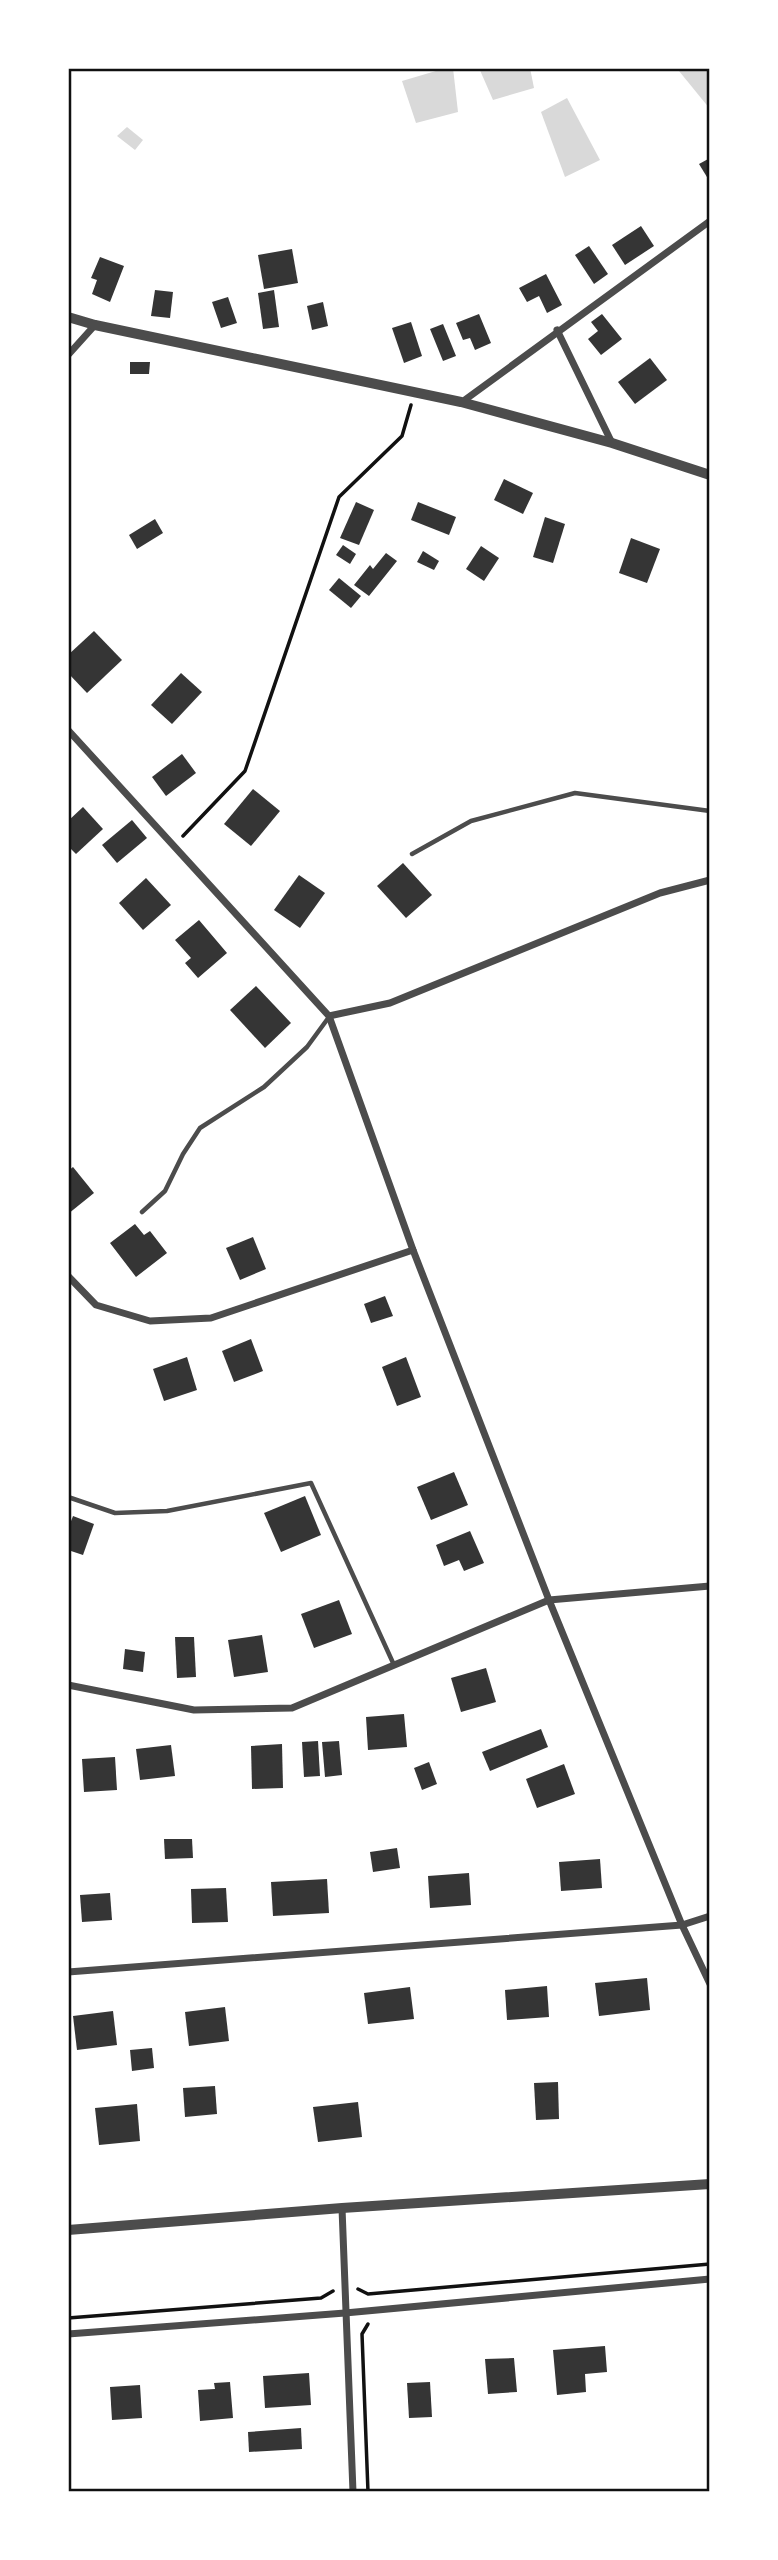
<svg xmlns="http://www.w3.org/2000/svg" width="778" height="2560" font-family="'Roboto Condensed',sans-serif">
<rect width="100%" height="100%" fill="#fff"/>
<g fill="#d9d9d9">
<path d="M 446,68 L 453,68 L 458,112 L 416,123 L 402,81 Z"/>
<path d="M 479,68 L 530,68 L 534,88 L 493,100 Z"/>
<path d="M 683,68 L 710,68 L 710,109 L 679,71 Z"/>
<path d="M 567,98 L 600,160 L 565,177 L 541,112 Z"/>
<path d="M 127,127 L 143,140 L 135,150 L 117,136 Z"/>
</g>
<g fill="#353535">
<path d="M 710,158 L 710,182 L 699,164 Z"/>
<path d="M 641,226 L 654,246 L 625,265 L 612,245 Z"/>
<path d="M 589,246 L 608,274 L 594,284 L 575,255 Z"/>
<path d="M 292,249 L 298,283 L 264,289 L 258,255 Z"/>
<path d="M 100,257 L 124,266 L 110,302 L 92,294 L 97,280 L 91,278 Z"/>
<path d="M 546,274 L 562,305 L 547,313 L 539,296 L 527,302 L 519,288 Z"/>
<path d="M 155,290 L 173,292 L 170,318 L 151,316 Z"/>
<path d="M 274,290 L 279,327 L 263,329 L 258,293 Z"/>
<path d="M 228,297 L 237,323 L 221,328 L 212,302 Z"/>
<path d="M 323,302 L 328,326 L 312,330 L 307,306 Z"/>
<path d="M 479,314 L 491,343 L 475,350 L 470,338 L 463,340 L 456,323 Z"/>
<path d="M 602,314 L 622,339 L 601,355 L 588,339 L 598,331 L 591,322 Z"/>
<path d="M 411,322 L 422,356 L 404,363 L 392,328 Z"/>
<path d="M 443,324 L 456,356 L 443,361 L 430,329 Z"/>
<path d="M 650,358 L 667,380 L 635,404 L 618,382 Z"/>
<path d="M 130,362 L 150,362 L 149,374 L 130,374 Z"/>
<path d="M 504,479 L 533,493 L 523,514 L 494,500 Z"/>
<path d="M 356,502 L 374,510 L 359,545 L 340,538 Z"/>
<path d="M 418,502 L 456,517 L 449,535 L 411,520 Z"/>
<path d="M 545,517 L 565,524 L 553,563 L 533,557 Z"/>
<path d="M 155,519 L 163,533 L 137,549 L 129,535 Z"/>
<path d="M 631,538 L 660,549 L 647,583 L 619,573 Z"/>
<path d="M 343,545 L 356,554 L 350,564 L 336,555 Z"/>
<path d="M 481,546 L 499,558 L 484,581 L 466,569 Z"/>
<path d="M 423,551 L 439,561 L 434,570 L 417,562 Z"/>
<path d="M 386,553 L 397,561 L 369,596 L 354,585 L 370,565 L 373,569 Z"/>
<path d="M 339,578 L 361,596 L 351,608 L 329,590 Z"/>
<path d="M 94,631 L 122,660 L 87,693 L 68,673 L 68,655 Z"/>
<path d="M 181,673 L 202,692 L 172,724 L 151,705 Z"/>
<path d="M 182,754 L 196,773 L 166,796 L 152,777 Z"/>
<path d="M 253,789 L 280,811 L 251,846 L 224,824 Z"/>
<path d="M 83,807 L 103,829 L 76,854 L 68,846 L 68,821 Z"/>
<path d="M 132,820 L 147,838 L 117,863 L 102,845 Z"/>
<path d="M 403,863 L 432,895 L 406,918 L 377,886 Z"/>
<path d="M 299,875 L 325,893 L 300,928 L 274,910 Z"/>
<path d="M 146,878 L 171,905 L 143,930 L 119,903 Z"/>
<path d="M 199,920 L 227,953 L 198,978 L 185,963 L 191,958 L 175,940 Z"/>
<path d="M 256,986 L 291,1023 L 265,1048 L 230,1010 Z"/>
<path d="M 73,1167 L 94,1193 L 68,1214 L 68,1171 Z"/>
<path d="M 135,1224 L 144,1235 L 150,1231 L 167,1253 L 136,1277 L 110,1243 Z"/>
<path d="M 253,1237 L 266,1269 L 240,1280 L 226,1248 Z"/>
<path d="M 385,1296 L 393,1316 L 371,1323 L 364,1304 Z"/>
<path d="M 251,1339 L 263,1371 L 234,1382 L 222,1351 Z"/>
<path d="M 187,1357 L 197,1390 L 164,1401 L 153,1369 Z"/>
<path d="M 406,1357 L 421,1397 L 397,1406 L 382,1367 Z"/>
<path d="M 454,1472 L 468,1505 L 431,1520 L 417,1487 Z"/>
<path d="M 305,1496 L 321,1535 L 281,1552 L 264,1513 Z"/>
<path d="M 73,1516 L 94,1524 L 83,1555 L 68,1550 L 68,1529 Z"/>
<path d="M 470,1531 L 484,1563 L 464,1571 L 459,1560 L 444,1566 L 436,1545 Z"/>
<path d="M 339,1600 L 352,1634 L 314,1648 L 301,1614 Z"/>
<path d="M 262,1635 L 268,1672 L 234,1677 L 228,1640 Z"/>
<path d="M 175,1637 L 194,1637 L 196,1677 L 177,1678 Z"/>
<path d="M 125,1649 L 145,1652 L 143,1672 L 123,1669 Z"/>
<path d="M 486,1668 L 496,1702 L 461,1712 L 451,1678 Z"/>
<path d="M 404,1714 L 407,1747 L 368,1750 L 366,1717 Z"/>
<path d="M 541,1729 L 548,1747 L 490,1771 L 482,1752 Z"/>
<path d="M 318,1741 L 320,1776 L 304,1777 L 302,1742 Z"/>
<path d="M 339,1741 L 342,1775 L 325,1777 L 322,1742 Z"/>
<path d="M 282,1744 L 283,1788 L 252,1789 L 251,1746 Z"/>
<path d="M 171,1745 L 175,1776 L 140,1780 L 136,1749 Z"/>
<path d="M 115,1757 L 117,1790 L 84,1792 L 82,1759 Z"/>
<path d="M 429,1762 L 437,1784 L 422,1790 L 414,1768 Z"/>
<path d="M 564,1764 L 575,1794 L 537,1808 L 526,1779 Z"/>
<path d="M 164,1839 L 192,1839 L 193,1858 L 165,1859 Z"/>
<path d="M 397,1848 L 400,1868 L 373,1872 L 370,1852 Z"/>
<path d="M 600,1859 L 602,1888 L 561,1891 L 559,1862 Z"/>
<path d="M 469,1873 L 471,1905 L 430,1908 L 428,1876 Z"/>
<path d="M 327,1879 L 329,1913 L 273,1916 L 271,1882 Z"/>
<path d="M 226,1888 L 228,1922 L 192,1923 L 191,1889 Z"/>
<path d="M 110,1893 L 112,1920 L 82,1922 L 80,1895 Z"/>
<path d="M 647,1978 L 650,2010 L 599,2016 L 595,1983 Z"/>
<path d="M 547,1986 L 549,2017 L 507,2020 L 505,1990 Z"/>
<path d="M 410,1987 L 414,2019 L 368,2024 L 364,1993 Z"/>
<path d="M 225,2007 L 229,2041 L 189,2046 L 185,2012 Z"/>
<path d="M 113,2011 L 117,2045 L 77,2050 L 73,2016 Z"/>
<path d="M 152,2048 L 154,2068 L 132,2071 L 130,2050 Z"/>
<path d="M 558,2082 L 559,2119 L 536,2120 L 534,2083 Z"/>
<path d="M 215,2086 L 217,2114 L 185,2117 L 183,2088 Z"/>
<path d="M 358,2102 L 362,2137 L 318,2142 L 313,2107 Z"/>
<path d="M 137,2104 L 140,2141 L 99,2145 L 95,2108 Z"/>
<path d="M 605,2346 L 607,2372 L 585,2374 L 586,2392 L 557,2395 L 553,2350 Z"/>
<path d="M 514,2358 L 517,2392 L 488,2394 L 485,2359 Z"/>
<path d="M 309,2373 L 311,2405 L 265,2408 L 263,2376 Z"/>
<path d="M 230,2382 L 233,2418 L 200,2421 L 198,2390 L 215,2389 L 214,2383 Z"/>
<path d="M 430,2382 L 432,2417 L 409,2418 L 407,2383 Z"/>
<path d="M 140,2385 L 142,2418 L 112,2420 L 110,2387 Z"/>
<path d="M 301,2428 L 302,2449 L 249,2452 L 248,2432 Z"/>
</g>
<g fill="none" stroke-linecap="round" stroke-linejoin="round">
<g stroke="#111" stroke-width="3.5">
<path d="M 183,836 L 245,771 L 339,497 L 402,436 L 411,405"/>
<path d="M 358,2289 L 368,2294 L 710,2264"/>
<path d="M 68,2318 L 321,2298 L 333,2291"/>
<path d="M 368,2324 L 362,2334 L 368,2492"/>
</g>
<g stroke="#4c4c4c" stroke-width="4.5">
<path d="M 412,854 L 471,821 L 575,793 L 710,811"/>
<path d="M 142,1212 L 165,1191 L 183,1154 L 200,1128 L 264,1087 L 307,1047 L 329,1017"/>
<path d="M 68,1497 L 115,1513 L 167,1511 L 311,1483 L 394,1665"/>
</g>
<g stroke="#4c4c4c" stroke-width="7">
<path d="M 557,330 L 612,443"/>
<path d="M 68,355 L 95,325"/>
<path d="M 462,402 L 710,221"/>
<path d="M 68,730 L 329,1016 L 413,1250 L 549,1600 L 682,1925 L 710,1984"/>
<path d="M 329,1016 L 390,1003 L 660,893 L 710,880"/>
<path d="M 68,1276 L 96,1305 L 150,1321 L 211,1318 L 413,1250"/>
<path d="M 68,1685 L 194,1710 L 292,1708 L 549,1600 L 710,1586"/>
<path d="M 68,1972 L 682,1925 L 710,1916"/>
<path d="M 342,2208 L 353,2492"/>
<path d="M 68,2334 L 345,2313 L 710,2279"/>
</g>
<g stroke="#4c4c4c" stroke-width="10">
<path d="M 68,317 L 95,325 L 461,402 L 612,443 L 710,475"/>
<path d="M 68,2230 L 342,2208 L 710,2184"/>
</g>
</g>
<rect width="778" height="2560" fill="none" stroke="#ffffff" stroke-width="140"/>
<rect x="70" y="70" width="638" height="2420" fill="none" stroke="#111" stroke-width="2.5"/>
</svg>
